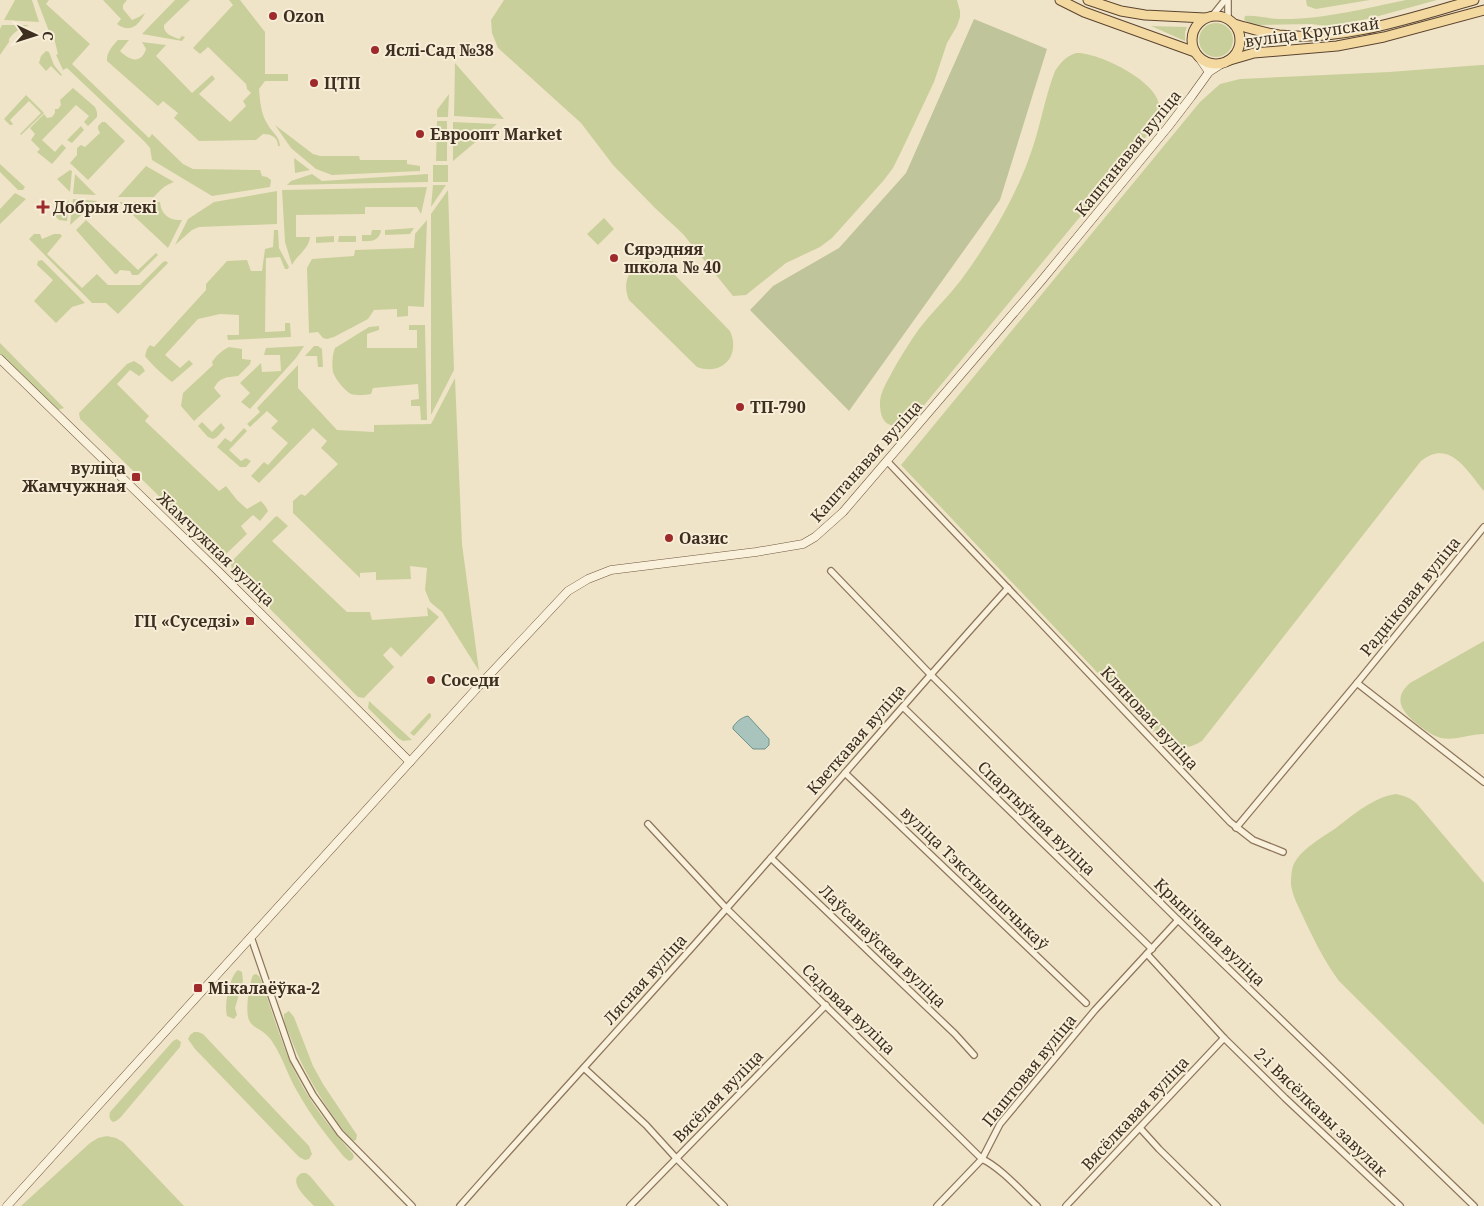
<svg xmlns="http://www.w3.org/2000/svg" width="1484" height="1206" font-family="'Noto Serif',serif">
<rect width="100%" height="100%" fill="#f0e4c8"/>
<g fill="#c9cf9b">
<path d="M 15,0 L 32,0 L 39,22 L 4,20 Z"/>
<path d="M 37,0 L 49,0 L 46,4 L 90,44 L 72,64 L 149,138 L 152,134 L 183,164 L 193,169 L 260,170 L 262,176 L 267,177 L 271,180 L 270,187 L 212,196 L 152,160 L 150,148 L 145,142 L 67,68 L 63,70 L 56,55 L 58,54 L 53,34 L 50,34 Z"/>
<path d="M 103,0 L 127,0 L 123,5 L 123,9 L 132,20 L 139,17 L 145,13 C 139,25 130,34 117,24 L 121,19 Z"/>
<path d="M 175,0 L 190,0 L 164,25 C 163,34 172,36 179,39 L 182,36 L 185,37 L 182,41 L 142,34 Z"/>
<path d="M 229,0 L 240,0 L 265,32 L 265,74 L 288,74 L 288,81 L 265,81 L 259,89 C 260,101 261,115 268,125 C 273,134 279,135 280,146 L 278,146 C 278,137 271,134 263,134 L 256,140 L 199,141 L 174,118 L 178,113 L 163,101 L 158,106 L 107,61 C 106,53 113,45 118,40 L 129,40 L 120,51 C 129,60 141,65 146,49 L 142,42 L 166,45 L 156,56 L 192,93 L 212,75 L 215,79 L 199,94 L 230,122 L 246,106 L 243,101 L 251,93 L 247,89 L 246,84 L 208,47 L 200,54 L 193,48 L 233,5 Z"/>
<path d="M 504,0 L 957,0 L 960,11 L 960,17 L 957,26 L 947,43 L 934,82 L 901,152 L 893,168 L 884,180 L 832,238 L 820,247 L 786,263 L 746,295 L 733,296 L 683,234 L 655,208 L 613,165 L 581,123 L 498,48 L 492,33 L 491,20 Z"/>
<path d="M 1306,0 L 1370,0 L 1316,9 L 1307,6 Z"/>
<path d="M 1406,0 L 1437,0 L 1368,19 L 1327,26 L 1311,24 L 1255,25 L 1244,20 L 1245,16 C 1257,15 1268,19 1280,19 C 1320,20 1367,8 1406,0 Z"/>
<circle cx="1216" cy="40" r="17"/>
<path d="M 2,25 L 29,25 C 21,28 15,31 9,39 L 9,42 L 0,55 L 0,29 Z"/>
<path d="M 1151,26 L 1187,27 L 1185,32 L 1185,41 Z"/>
<path d="M 1245,36 L 1280,44 L 1244,50 Z"/>
<path d="M 46,51 L 49,52 L 54,65 L 62,75 L 61,76 L 51,66 L 46,71 L 39,63 L 41,56 Z"/>
<path d="M 1076,53 C 1098,52 1155,80 1159,104 C 1160,113 1156,122 1152,130 L 911,421 C 894,430 881,427 880,406 C 879,394 886,384 891,374 C 899,359 909,343 919,329 C 932,312 948,297 961,280 C 988,243 1013,202 1029,158 C 1040,130 1044,99 1055,71 C 1061,62 1065,57 1076,53 Z"/>
<path d="M 455,63 L 504,119 L 454,116 Z"/>
<path d="M 1481,65 L 1484,65 L 1484,491 C 1467,471 1450,438 1421,461 L 1202,741 C 1189,749 1176,751 1164,743 L 901,465 L 1200,102 L 1220,84 L 1240,79 L 1389,72 Z"/>
<path d="M 73,88 L 95,107 L 97,112 L 97,117 L 88,126 L 84,122 L 89,116 L 76,105 L 42,140 L 55,152 L 62,144 L 66,148 L 52,164 L 37,152 L 40,149 L 31,140 L 35,134 L 30,128 L 44,114 L 47,118 L 52,117 L 55,113 L 55,109 L 58,109 L 61,105 L 60,100 Z"/>
<path d="M 449,94 L 448,117 L 437,117 L 437,110 Z"/>
<path d="M 26,95 L 44,113 L 21,135 L 20,134 L 41,113 L 29,101 L 10,120 L 13,124 L 12,125 L 10,125 L 4,119 Z"/>
<path d="M 437,121 L 447,121 L 447,161 L 436,161 Z"/>
<path d="M 102,122 L 105,122 L 125,141 L 88,180 L 70,163 L 77,155 L 77,148 L 81,145 L 85,147 L 100,133 L 98,129 L 98,126 Z"/>
<path d="M 453,122 L 497,124 L 453,161 Z"/>
<path d="M 275,125 L 313,154 L 320,156 L 359,156 L 360,160 L 407,160 L 407,164 L 420,166 L 420,171 L 332,175 L 316,169 L 291,148 Z"/>
<path d="M 81,126 L 84,130 L 72,143 L 67,140 Z"/>
<path d="M 294,158 L 310,170 L 295,173 Z"/>
<path d="M 0,164 L 25,187 L 23,190 L 18,190 L 0,172 Z"/>
<rect x="433" y="165" width="15" height="17"/>
<path d="M 146,166 L 174,182 C 165,185 160,190 154,197 L 118,197 Z"/>
<path d="M 70,170 L 72,171 L 70,192 L 57,179 Z"/>
<path d="M 75,174 L 96,195 L 73,194 Z"/>
<path d="M 312,174 L 322,181 L 428,174 L 428,182 L 287,185 L 291,181 Z"/>
<path d="M 433,185 L 446,185 L 431,207 Z"/>
<path d="M 427,187 L 421,214 L 417,207 L 365,207 L 365,214 L 296,215 L 296,237 L 310,237 C 309,249 297,255 292,265 L 285,242 L 282,190 Z"/>
<path d="M 448,190 L 454,370 L 431,415 L 431,214 Z"/>
<path d="M 277,191 L 277,224 L 199,227 L 192,230 L 175,245 L 188,219 L 214,202 Z"/>
<path d="M 15,193 L 26,199 L 0,224 L 0,209 Z"/>
<path d="M 73,199 L 97,201 L 70,225 Z"/>
<path d="M 69,200 L 67,221 L 59,220 L 54,215 Z"/>
<path d="M 119,202 L 160,202 C 161,215 170,221 182,220 L 168,248 Z"/>
<path d="M 604,218 L 614,229 L 598,245 L 587,234 Z"/>
<path d="M 86,220 L 138,270 L 156,253 L 158,255 L 138,275 L 132,275 L 130,271 L 120,270 L 117,274 L 115,274 L 76,230 Z"/>
<path d="M 427,220 L 424,307 L 408,306 L 408,316 L 397,317 L 397,309 L 374,310 L 368,319 L 334,337 L 327,339 L 323,338 L 318,332 L 309,333 L 307,268 L 312,259 L 354,256 L 355,250 L 414,248 L 415,234 Z"/>
<path d="M 414,228 L 410,234 L 385,235 L 385,230 Z"/>
<path d="M 274,230 L 278,230 L 279,248 L 289,267 L 288,269 L 285,269 L 280,257 L 266,258 L 265,332 L 285,331 L 285,323 L 290,323 L 291,337 L 228,340 L 227,335 L 239,335 L 239,315 L 220,314 L 198,319 L 165,355 L 180,368 L 189,360 L 193,364 L 172,382 C 164,376 151,364 145,356 L 147,349 L 150,345 L 154,347 L 206,290 L 206,284 L 227,261 L 247,260 L 251,271 L 262,271 L 265,249 L 273,247 Z"/>
<path d="M 372,230 L 381,230 C 380,240 372,242 362,241 L 362,235 L 371,235 Z"/>
<path d="M 34,234 L 40,234 L 42,239 L 54,234 L 60,234 L 62,236 L 47,254 L 82,288 L 97,274 L 108,285 L 140,285 L 163,262 L 166,261 L 168,263 L 118,314 L 106,303 L 92,303 L 29,239 Z"/>
<path d="M 334,236 L 334,242 L 316,243 L 316,237 Z"/>
<path d="M 339,236 L 356,236 L 356,242 L 338,242 Z"/>
<path d="M 42,260 L 85,303 L 72,307 L 56,323 L 34,301 L 53,280 L 37,265 L 38,261 Z"/>
<path d="M 650,261 L 656,262 L 668,268 L 730,331 C 741,356 722,376 697,367 L 629,300 C 621,281 630,264 650,261 Z"/>
<path d="M 409,325 L 425,325 L 427,420 L 421,420 L 420,406 L 411,406 L 411,400 L 419,399 L 418,384 L 373,388 L 371,394 C 365,395 357,396 351,394 C 345,391 335,379 333,372 C 332,366 332,355 335,348 L 369,327 L 379,326 L 379,330 L 367,334 L 367,348 L 417,348 L 417,330 L 409,330 Z"/>
<path d="M 0,343 L 64,408 L 58,410 L 0,354 Z"/>
<path d="M 304,346 L 296,358 L 250,409 L 241,402 L 250,393 L 240,383 L 261,363 L 262,372 L 281,371 L 280,355 L 264,355 L 266,348 Z"/>
<path d="M 314,346 L 318,346 L 322,349 L 323,367 L 318,367 L 317,356 L 305,356 Z"/>
<path d="M 229,347 L 242,349 L 242,359 L 251,360 L 250,364 L 238,376 C 226,377 219,378 214,388 L 221,396 L 194,421 L 181,406 L 183,393 L 213,365 L 212,362 C 217,355 221,351 229,347 Z"/>
<path d="M 134,361 L 142,366 L 145,371 L 139,376 L 130,370 L 117,384 L 149,416 L 145,421 L 219,491 L 226,486 L 237,500 L 247,509 L 261,501 L 266,507 L 268,511 L 260,521 L 253,515 L 241,526 L 247,534 L 226,554 L 221,556 L 215,553 L 203,539 L 80,419 L 79,413 L 127,364 Z"/>
<path d="M 298,365 L 298,388 L 337,430 L 374,432 L 374,425 L 431,424 L 455,378 L 462,544 L 479,671 L 442,612 L 430,602 L 425,590 L 427,568 L 410,566 L 411,579 L 376,580 L 376,572 L 360,573 L 360,578 L 293,513 L 293,501 L 301,494 L 305,496 L 338,464 L 321,448 L 327,441 L 313,428 L 259,483 L 251,476 L 264,462 L 268,465 L 288,443 L 271,428 L 278,421 L 267,411 L 250,427 L 247,424 L 260,412 L 257,408 Z"/>
<path d="M 202,422 L 212,432 L 221,423 L 225,428 L 217,437 L 213,439 L 208,437 L 198,426 Z"/>
<path d="M 244,428 L 247,431 L 229,450 L 241,461 L 246,458 L 251,461 L 246,467 L 240,467 L 217,447 L 225,438 L 231,442 Z"/>
<path d="M 277,516 L 288,526 L 272,541 L 347,612 L 370,612 L 372,620 L 428,616 L 427,607 L 439,617 L 401,657 L 391,647 L 383,655 L 394,667 L 364,698 L 358,697 L 232,571 L 231,563 L 233,560 L 275,517 Z"/>
<path d="M 1484,641 L 1484,734 C 1470,734 1455,741 1441,738 C 1433,736 1427,731 1421,727 C 1405,715 1390,700 1410,683 Z"/>
<path d="M 369,701 L 412,740 L 403,741 L 398,738 L 368,708 Z"/>
<path d="M 429,713 L 431,714 L 431,717 L 414,736 L 410,733 Z"/>
<path d="M 1396,794 C 1405,796 1411,798 1417,804 L 1484,883 L 1484,1125 L 1339,981 C 1325,962 1315,942 1305,921 C 1300,909 1293,898 1291,885 C 1291,879 1291,872 1293,866 C 1299,850 1323,837 1336,828 C 1354,814 1374,797 1396,794 Z"/>
<path d="M 238,970 L 242,972 L 243,981 L 235,1008 L 237,1015 L 234,1019 L 227,1016 C 224,1006 229,977 238,970 Z"/>
<path d="M 256,974 L 259,976 L 262,982 C 274,1018 285,1056 304,1089 C 318,1113 335,1133 353,1154 L 354,1157 L 352,1160 L 349,1161 L 344,1157 C 327,1136 310,1115 297,1091 C 288,1076 283,1058 273,1043 C 271,1039 267,1035 263,1032 C 258,1028 252,1027 249,1020 C 245,1012 249,984 253,975 Z"/>
<path d="M 289,1011 L 294,1017 L 313,1066 L 323,1084 L 357,1135 L 356,1140 L 354,1141 L 349,1138 C 325,1106 304,1074 290,1036 C 287,1029 283,1021 284,1014 Z"/>
<path d="M 194,1032 L 198,1032 L 203,1034 L 309,1146 L 312,1154 L 309,1159 L 305,1160 L 299,1157 L 195,1049 L 188,1039 L 190,1035 Z"/>
<path d="M 177,1039 L 181,1042 L 180,1047 L 120,1118 L 116,1121 L 113,1122 C 109,1119 109,1117 110,1112 L 173,1041 Z"/>
<path d="M 107,1136 L 116,1138 L 123,1142 L 184,1206 L 21,1206 L 90,1143 L 98,1138 Z"/>
<path d="M 302,1173 L 306,1173 L 310,1176 L 335,1206 L 314,1206 C 307,1198 286,1181 302,1173 Z"/>
</g>
<path fill="#bfc49a" d="M 974,19 L 1047,49 L 1000,200 L 849,411 L 750,310 L 773,286 L 839,248 L 906,173 Z"/>
<path fill="#a9c4bc" stroke="#6f938a" d="M 748,716 L 769,739 L 769,745 L 765,749 L 753,749 L 733,729 L 733,727 C 736,722 742,717 748,716 Z"/>
<g fill="none" stroke-linecap="round" stroke-linejoin="round">
<g stroke="#8d765c" stroke-width="8">
<g id="street">
<path d="M 1213,15 L 1225,0"/>
<path d="M 1228,19 L 1228,0"/>
<path d="M 887,461 L 1230,822 L 1253,840 L 1283,852"/>
<path d="M 831,571 L 930,674 L 1178,920 L 1474,1206"/>
<path d="M 1357,683 L 1484,782"/>
<path d="M 903,707 L 1152,949"/>
<path d="M 845,773 L 1086,1003"/>
<path d="M 648,824 L 727,909 L 982,1159 C 1000,1167 1022,1192 1037,1206"/>
<path d="M 1236,828 L 1357,683 L 1484,527"/>
<path d="M 771,858 L 955,1034 L 974,1055"/>
<path d="M 251,937 L 293,1059 L 313,1095 L 340,1133 L 412,1206"/>
<path d="M 1147,954 L 1224,1038 L 1285,1098 L 1400,1206"/>
<path d="M 584,1068 L 646,1125 L 676,1158 L 724,1206"/>
<path d="M 1140,1128 L 1159,1149 L 1217,1206"/>
<path d="M 460,1206 C 548,1106 638,1009 726,909 C 820,803 912,694 1008,588"/>
<path d="M 630,1206 L 826,1005"/>
<path d="M 937,1206 L 982,1159 L 1000,1124 L 1095,1010 L 1178,920"/>
<path d="M 1066,1206 L 1224,1038"/>
</g>
</g>
<g stroke="#6f573f" stroke-width="9">
<g id="secondary">
<path d="M 1200,59 L 1209,72"/>
<path d="M 0,359 L 218,571 L 410,762"/>
<path d="M 7,1206 L 477,688 L 568,591 L 588,579 L 611,570 L 756,552 L 803,544 L 815,537 L 843,512 L 1042,280 L 1168,127 L 1191,97 L 1209,72 L 1223,63"/>
</g>
</g>
<g stroke="#5b4430" stroke-width="11">
<g id="primary">
<path d="M 1060,0 L 1084,12 L 1195,52"/>
<path d="M 1088,0 L 1121,11 L 1145,15 L 1205,18"/>
<circle cx="1216" cy="40" r="24"/>
<path d="M 1234,24 C 1249,28 1264,33 1279,35 C 1343,42 1413,17 1474,0"/>
<path d="M 1230,60 L 1254,53 L 1337,46 L 1384,37 L 1484,10"/>
</g>
</g>
<use href="#street" stroke="#faf1dc" stroke-width="5.5"/>
<use href="#secondary" stroke="#faf1dc" stroke-width="8"/>
<use href="#primary" stroke="#f3d9a0" stroke-width="9"/>
</g>
<g fill="#9e2a2b" stroke="#f7eed8" stroke-width="2">
<circle cx="273" cy="16" r="5"/>
<circle cx="375" cy="50" r="5"/>
<circle cx="314" cy="83" r="5"/>
<circle cx="420" cy="134" r="5"/>
<path d="M40.5 199.5h5v5h5v5h-5v5h-5v-5h-5v-5h5z"/>
<circle cx="614" cy="258" r="5"/>
<circle cx="740" cy="407" r="5"/>
<rect x="131" y="472" width="10" height="10" rx="2.5"/>
<circle cx="669" cy="538" r="5"/>
<rect x="245" y="616" width="10" height="10" rx="2.5"/>
<circle cx="431" cy="680" r="5"/>
<rect x="193" y="983" width="10" height="10" rx="2.5"/>
</g>
<g text-anchor="middle" dominant-baseline="central" stroke-width="4" stroke-linejoin="round" paint-order="stroke">
<g font-size="16" font-weight="bold" fill="#3d2e20" stroke="#f7eed8" text-anchor="start">
<text x="283" y="16">Ozon</text>
<text x="385" y="50">Яслі-Сад №38</text>
<text x="324" y="83">ЦТП</text>
<text x="430" y="134">Евроопт Market</text>
<text x="53" y="207">Добрыя лекі</text>
<text x="624" y="249">Сярэдняя<tspan x="624" dy="18">школа № 40</tspan></text>
<text x="750" y="407">ТП-790</text>
<text x="126" y="468" text-anchor="end">вуліца<tspan x="126" dy="18">Жамчужная</tspan></text>
<text x="679" y="538">Оазис</text>
<text x="240" y="621" text-anchor="end">ГЦ «Суседзі»</text>
<text x="441" y="680">Соседи</text>
<text x="208" y="988">Мікалаёўка-2</text>
</g>
<g font-size="16" fill="#3d2e20" stroke="#f7eed8">
<text transform="translate(1312 32) rotate(-8)">вуліца Крупскай</text>
<text transform="translate(1128 153) rotate(-51)">Каштанавая вуліца</text>
<text transform="translate(866 461) rotate(-48)">Каштанавая вуліца</text>
<text transform="translate(216 549) rotate(44)">Жамчужная вуліца</text>
<text transform="translate(1410 596) rotate(-51)">Радніковая вуліца</text>
<text transform="translate(1150 718) rotate(47)">Кляновая вуліца</text>
<text transform="translate(856 739) rotate(-49)">Кветкавая вуліца</text>
<text transform="translate(1037 818) rotate(44)">Спартыўная вуліца</text>
<text transform="translate(975 878) rotate(44)">вуліца Тэкстыльшчыкаў</text>
<text transform="translate(1210 932) rotate(44)">Крынічная вуліца</text>
<text transform="translate(883 946) rotate(44)">Лаўсанаўская вуліца</text>
<text transform="translate(645 979) rotate(-48)">Лясная вуліца</text>
<text transform="translate(849 1009) rotate(44)">Садовая вуліца</text>
<text transform="translate(1029 1070) rotate(-51)">Паштовая вуліца</text>
<text transform="translate(718 1096) rotate(-46)">Вясёлая вуліца</text>
<text transform="translate(1321 1112) rotate(44)">2-і Вясёлкавы завулак</text>
<text transform="translate(1135 1113) rotate(-47)">Вясёлкавая вуліца</text>
</g>
</g>
<g transform="translate(35 35) rotate(94)" stroke="#f7eed8" stroke-width="4" paint-order="stroke">
<path d="M0-4L9 19L0 12L-9 19Z" fill="#3d2e20"/>
<text y="-8" font-size="14" font-weight="bold" text-anchor="middle" fill="#3d2e20">С</text>
</g>
</svg>
